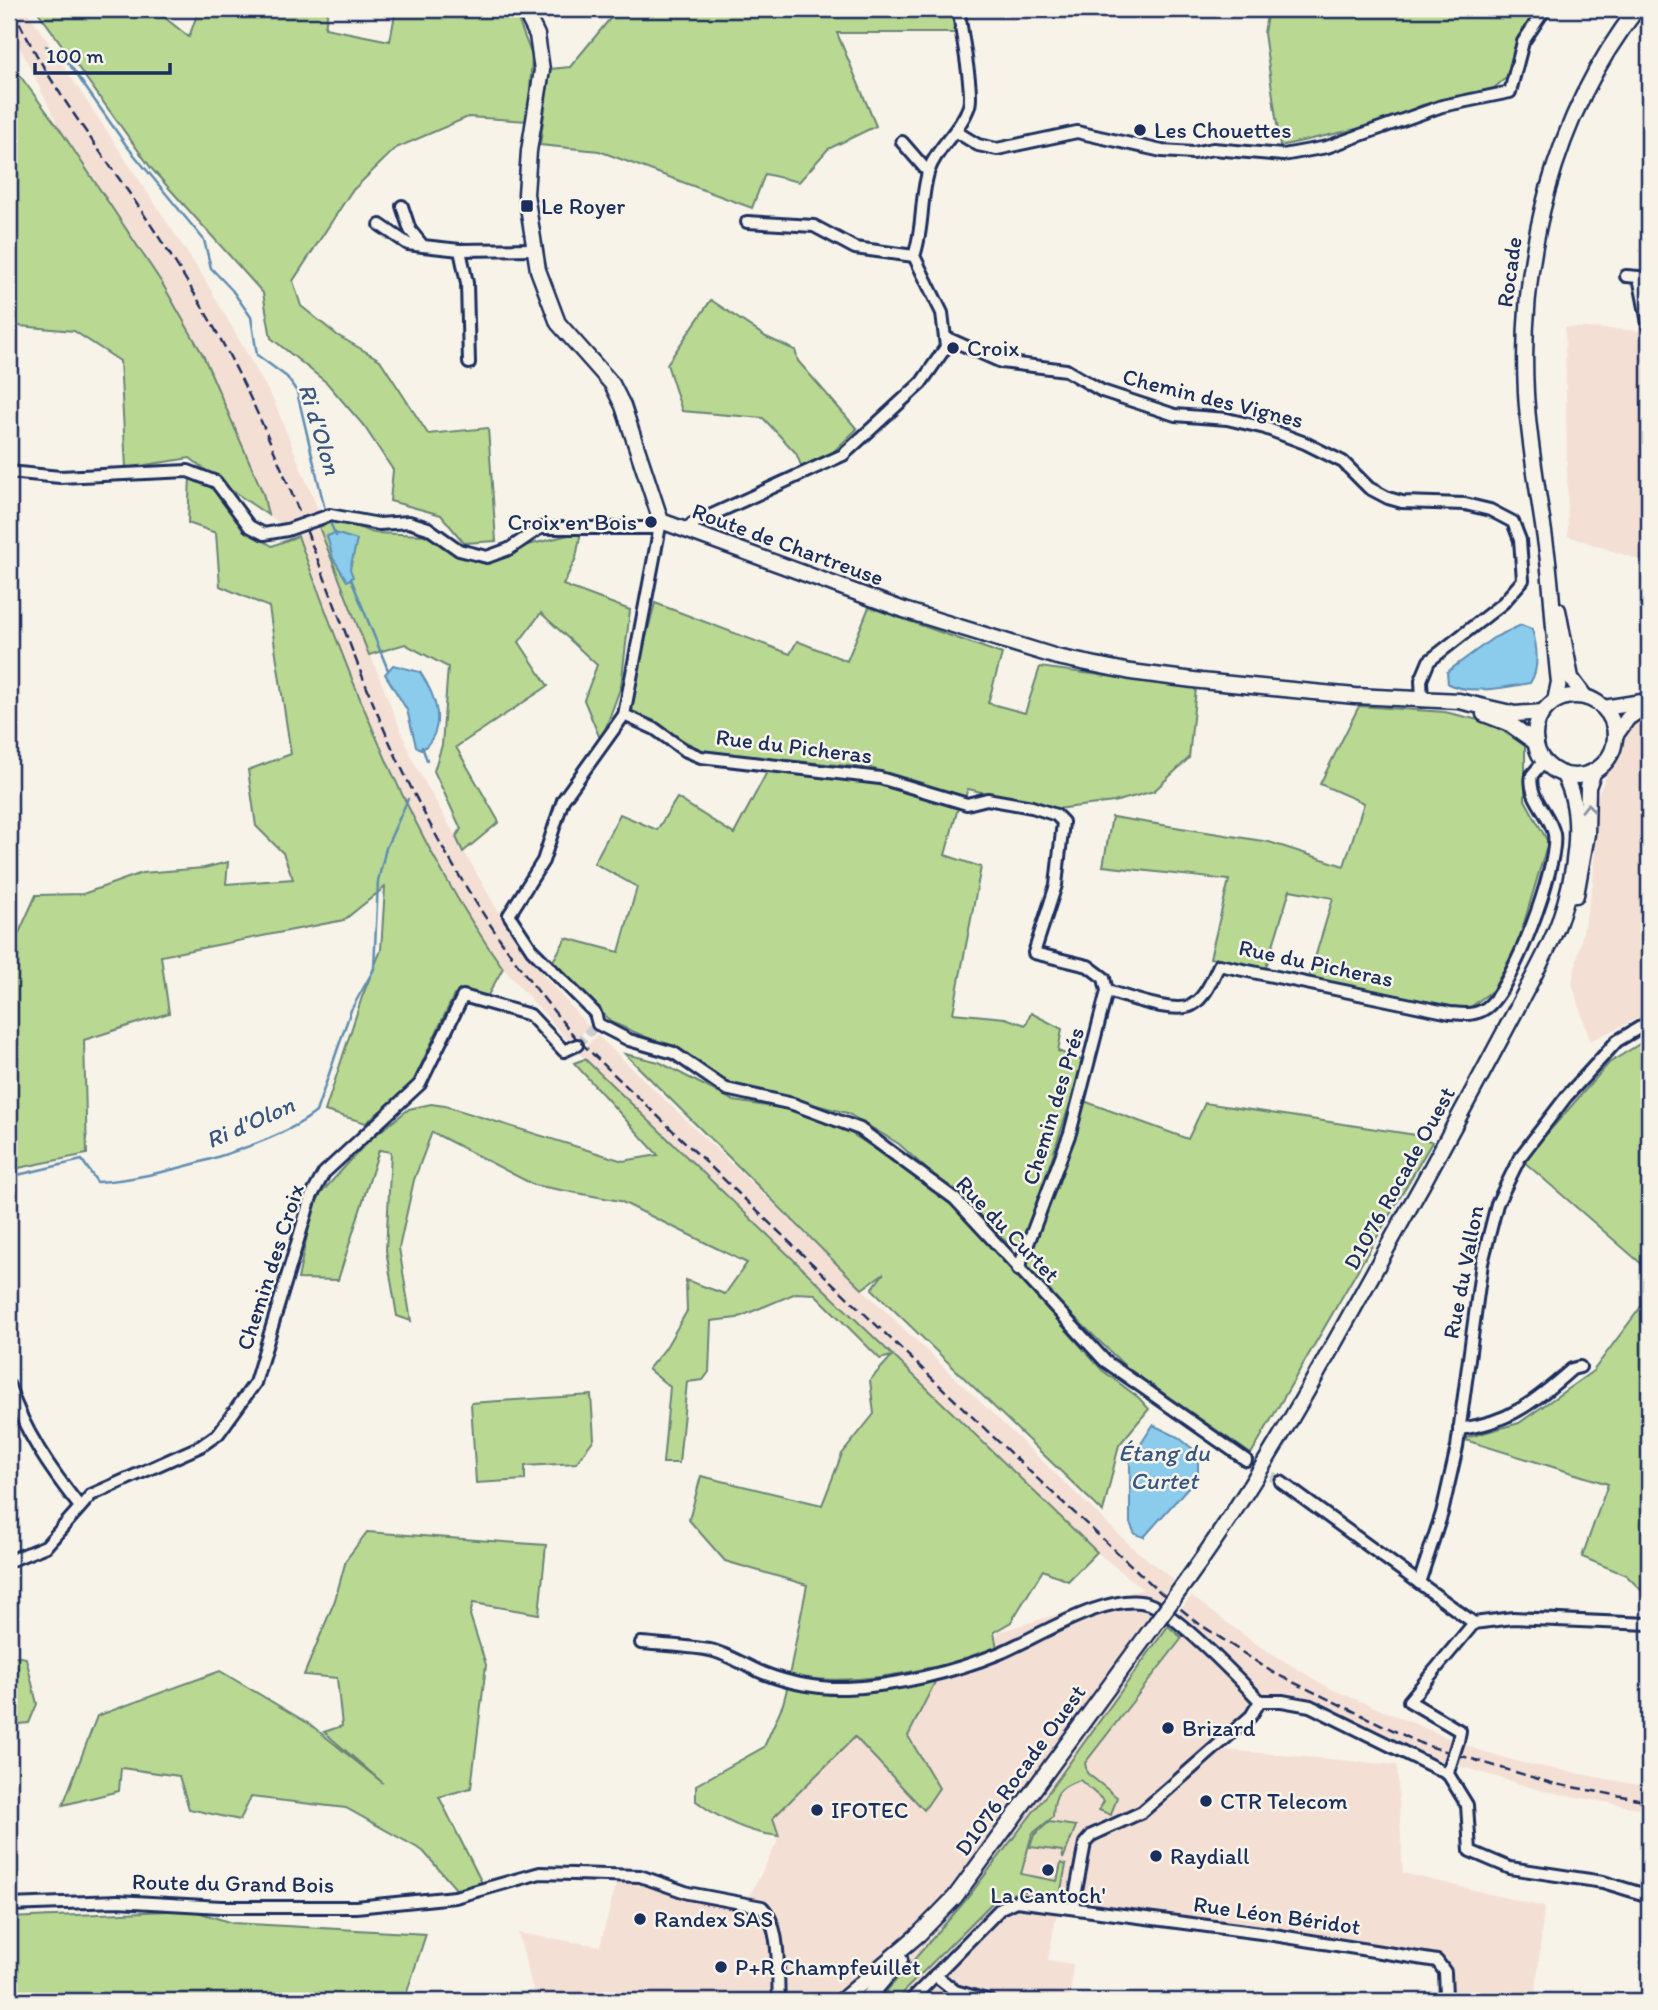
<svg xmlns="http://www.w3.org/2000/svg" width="1658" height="2010" font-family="Itim,sans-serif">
<rect width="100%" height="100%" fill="#f7f3e8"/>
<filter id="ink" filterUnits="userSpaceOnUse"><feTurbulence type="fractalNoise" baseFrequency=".0143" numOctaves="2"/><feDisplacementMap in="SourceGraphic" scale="14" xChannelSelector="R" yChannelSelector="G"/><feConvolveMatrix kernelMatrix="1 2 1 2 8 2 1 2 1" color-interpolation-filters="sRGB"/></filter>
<g filter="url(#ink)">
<g fill="#f4dfd5">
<path d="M 9,9 L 26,9 L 204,278 L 274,401 L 318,510 L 282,525 L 268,515 L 263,493 L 203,355 L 162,283 L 61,131 L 9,25 Z"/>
<path d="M 1565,327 L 1649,331 L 1649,563 L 1568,536 Z"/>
<path d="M 319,527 L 413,761 L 499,913 L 544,976 L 589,1027 L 571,1044 L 503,968 L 465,915 L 424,841 L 347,670 L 298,536 Z"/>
<path d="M 1649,713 L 1649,1013 L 1590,1041 L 1572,983 L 1593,884 L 1597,797 L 1628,729 Z"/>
<path d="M 597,1035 L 1133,1548 L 1174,1580 L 1158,1601 L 1176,1615 L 1191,1596 L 1259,1646 L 1331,1689 L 1478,1750 L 1523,1763 L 1649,1787 L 1649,1810 L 1543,1791 L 1439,1760 L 1382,1737 L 1291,1693 L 1254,1719 L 1225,1750 L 1397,1765 L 1403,1873 L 1544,1907 L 1535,2001 L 1435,2001 L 1442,1959 L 1209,1917 L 1206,1931 L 1057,1912 L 1048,1960 L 1073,1964 L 1070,2001 L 536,2001 L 518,1933 L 600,1946 L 617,1879 L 749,1897 L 777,1843 L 773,1818 L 854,1733 L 940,1667 L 993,1646 L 998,1632 L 1142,1589 L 1097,1552 L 651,1127 L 579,1053 Z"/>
</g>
<g fill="#b9d891" stroke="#6a8478" stroke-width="2">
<path d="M 36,9 L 154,9 L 189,37 L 199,9 L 328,9 L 325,28 L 390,41 L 396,9 L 514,9 L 532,56 L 528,121 L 468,117 L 396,148 L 351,192 L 293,281 L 301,306 L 337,335 L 380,360 L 428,434 L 488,428 L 496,541 L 464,543 L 441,515 L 390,501 L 393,470 L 364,426 L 327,383 L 271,338 L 263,293 L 151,168 Z"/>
<path d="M 618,9 L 952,9 L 956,33 L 837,33 L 876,126 L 828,149 L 799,182 L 765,174 L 752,208 L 599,151 L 540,145 L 550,69 L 570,67 Z"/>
<path d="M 1268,9 L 1535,9 L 1508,76 L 1494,88 L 1422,105 L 1379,124 L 1280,146 L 1264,33 Z"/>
<path d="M 9,61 L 61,131 L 162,283 L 203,355 L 263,493 L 268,515 L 231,490 L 190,458 L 126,468 L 120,361 L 74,331 L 9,325 Z"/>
<path d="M 711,300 L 766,337 L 795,350 L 798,361 L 857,429 L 831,454 L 802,468 L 796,453 L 763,418 L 682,411 L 667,364 Z"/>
<path d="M 190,476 L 213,486 L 251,533 L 272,546 L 298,536 C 353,686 409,837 503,968 L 487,997 L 454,995 L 412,1084 L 366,1123 L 325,1111 L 362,997 L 381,950 L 385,887 L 344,920 L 161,956 L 169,1013 L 84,1040 L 87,1154 L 9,1170 L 9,955 L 36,895 L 83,894 L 142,873 L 204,868 L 228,862 L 226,884 L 293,879 L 283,853 L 256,826 L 248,770 L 291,754 L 269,607 L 220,586 L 216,533 L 188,523 Z"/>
<path d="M 337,520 L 374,533 L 424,535 L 485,564 L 528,545 L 581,532 L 576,558 L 563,585 L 630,610 L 621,686 L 601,741 L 584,700 L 597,665 L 541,613 L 519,642 L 548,686 L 456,747 L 499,822 L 463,852 L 456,837 L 461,829 L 434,771 L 442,745 L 448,667 L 405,644 L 369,655 L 319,527 Z"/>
<path d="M 655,603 L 790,654 L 797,641 L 847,661 L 869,607 L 1002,654 L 988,703 L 1025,713 L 1040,667 L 1196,688 L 1189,758 L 1154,791 L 1114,802 L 1056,809 L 968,789 L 964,800 L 871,768 L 707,753 L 627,711 Z"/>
<path d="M 1359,706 L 1445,712 L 1491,723 L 1525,746 L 1525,800 L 1548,842 L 1518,943 L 1493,990 L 1468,1009 L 1308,981 L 1333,898 L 1290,890 L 1265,971 L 1210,958 L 1229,880 L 1103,866 L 1112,817 L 1269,842 L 1344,866 L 1364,803 L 1320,784 Z"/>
<path d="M 767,772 L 860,775 L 958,808 L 945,855 L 981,867 L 953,1013 L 1005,1018 L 1026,1025 L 1031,1013 L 1062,1029 L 1058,1051 L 1084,1061 L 1023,1245 L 1012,1247 L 899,1144 L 847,1113 L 727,1082 L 681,1052 L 611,1022 L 553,961 L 566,938 L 619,952 L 637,887 L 594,863 L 620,814 L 657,830 L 677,798 L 734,834 Z"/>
<path d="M 1649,1038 L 1649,1263 L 1645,1267 L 1523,1161 L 1609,1063 Z"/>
<path d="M 625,1054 L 659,1062 L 734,1101 L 792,1110 L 849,1132 L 945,1195 L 1102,1370 L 1139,1398 L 1149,1409 L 1119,1445 L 1103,1512 L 872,1289 L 884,1273 L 862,1289 Z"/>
<path d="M 585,1059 L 1097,1552 L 1068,1581 L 1043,1570 L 1011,1622 L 994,1632 L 998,1654 L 941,1670 L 908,1736 L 939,1788 L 924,1810 L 855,1737 L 773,1818 L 779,1836 C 748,1833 721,1820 696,1801 L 696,1785 L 764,1747 L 783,1704 L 788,1685 L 851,1691 L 929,1674 L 928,1668 C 882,1679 836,1684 789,1676 L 807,1585 L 725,1561 L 689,1520 L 701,1476 L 822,1505 L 842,1454 L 874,1414 L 870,1380 L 892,1356 L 880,1359 L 815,1294 L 796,1293 L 737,1318 L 711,1321 L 709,1372 L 703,1380 L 687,1382 L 679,1463 L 663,1463 L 670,1387 L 648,1369 L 665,1349 L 687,1311 L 686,1280 L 725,1294 L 747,1263 L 620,1201 L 534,1185 L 432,1132 L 414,1180 L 399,1248 L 411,1321 L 397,1316 L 386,1250 L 391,1152 L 379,1150 L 338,1280 L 298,1279 L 314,1201 L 368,1141 L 409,1109 L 431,1104 L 445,1106 L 623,1161 L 658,1155 L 574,1063 Z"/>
<path d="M 1081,1100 L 1188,1139 L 1205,1103 L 1416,1135 L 1432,1142 L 1251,1454 L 1127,1368 L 1026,1270 Z"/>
<path d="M 1649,1296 L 1649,1598 L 1626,1575 L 1582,1557 L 1608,1484 L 1462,1439 L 1519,1423 L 1593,1371 Z"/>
<path d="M 591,1395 L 594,1439 L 576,1463 L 525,1466 L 525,1480 L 476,1483 L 471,1403 Z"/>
<path d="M 367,1532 L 546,1545 L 539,1614 L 473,1603 L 470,1615 L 486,1665 L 471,1788 L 439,1797 L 482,1883 L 462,1896 L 423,1851 L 346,1808 L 251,1797 L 240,1820 L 189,1809 L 179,1776 L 121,1768 L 119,1791 L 63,1805 L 97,1716 L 220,1671 L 311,1725 L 383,1783 L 324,1732 L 342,1726 L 337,1678 L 304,1675 L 335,1600 L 346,1560 Z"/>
<path d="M 1168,1626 L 1182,1638 L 1085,1763 L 1087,1773 L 1117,1797 L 1111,1815 L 1099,1810 L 1104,1801 L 1080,1780 C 1058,1787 1054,1794 1053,1817 L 1032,1834 L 1021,1874 L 1057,1881 L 1061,1863 L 1066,1865 L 1060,1895 L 1026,1891 L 998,1897 L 906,1989 L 899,2001 L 878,2001 L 965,1901 L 1050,1790 Z"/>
<path d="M 9,1655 L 26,1658 L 37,1704 L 29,1723 L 9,1725 Z"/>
<path d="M 1049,1822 L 1076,1826 L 1063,1859 L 1062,1851 L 1030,1847 L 1034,1835 Z"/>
<path d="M 191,1910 L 232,1923 L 426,1934 L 404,2001 L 9,2001 L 9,1918 Z"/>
</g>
<g fill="#8bcbec" stroke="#5e8db3" stroke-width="2">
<path d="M 335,533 L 357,540 L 350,569 L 353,577 L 347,581 L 333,558 L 327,536 Z"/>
<path d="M 1521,625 L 1532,629 C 1537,645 1540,669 1530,683 C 1506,687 1471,695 1448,684 L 1447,672 L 1493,638 Z"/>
<path d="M 393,665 L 420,672 C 436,696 448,728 422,750 L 416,746 L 407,710 L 385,674 Z"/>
<path d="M 1153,1425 L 1178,1437 L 1198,1453 L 1198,1476 L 1144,1537 L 1135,1534 L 1130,1523 L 1130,1461 Z"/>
</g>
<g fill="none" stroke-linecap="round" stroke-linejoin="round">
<g stroke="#5e8db3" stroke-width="2.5">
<path d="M 9,22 L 17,30"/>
<path d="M 46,46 L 65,58 L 126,145 L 204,240 L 211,268 L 232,290 L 251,317 L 257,355 L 287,377 L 297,392 L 326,514"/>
<path d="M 329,520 L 336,536"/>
<path d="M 351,579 L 388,670"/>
<path d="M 422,747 L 427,760"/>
<path d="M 9,1177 L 82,1160 L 97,1182 C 151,1180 274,1146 316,1112 L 351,1010 L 374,969 L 378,881 L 386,848 L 408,799"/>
</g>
<g stroke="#cbcccc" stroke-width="10" stroke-dasharray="10 5" stroke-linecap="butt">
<path d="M 577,1045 L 592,1029"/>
<path d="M 1246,1460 L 1281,1482"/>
</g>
<g stroke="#1b2f5e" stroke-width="16">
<g id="minor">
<path d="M 955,131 L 978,145 L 997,149 L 1077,132 L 1162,151 L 1193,153 L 1213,149 L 1283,155 L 1327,147 L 1442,106 L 1510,92 L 1523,42 L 1545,9"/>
<path d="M 902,142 L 928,172"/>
<path d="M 402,206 L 410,230 L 423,246 L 460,250 L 534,249"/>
<path d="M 747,222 L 814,226 L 855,248 L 914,256"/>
<path d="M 380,225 L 408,244 L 423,246"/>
<path d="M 460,250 L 467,283 L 469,363"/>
<path d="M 1626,276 L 1639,277 L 1649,328"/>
<path d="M 947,338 L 1001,362 L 1066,370 L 1102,391 L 1175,415 L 1227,419 L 1265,428 L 1305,443 L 1343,462 L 1369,488 L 1388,498 L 1402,502 L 1465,504 L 1490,510 L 1513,522 L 1520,540 L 1523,580 L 1503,603 L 1429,661 L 1421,680 L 1422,701"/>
<path d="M 9,472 L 60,477 L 188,471 L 216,482 L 249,526 L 264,534 L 287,530"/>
<path d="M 330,515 L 379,524 L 409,522 L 428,528 L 459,550 L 487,557 L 509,549 L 540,528 L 658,528"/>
<path d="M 687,530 L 692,524 L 843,455 L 921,383 L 946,347 L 942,313 L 914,256 C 924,228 920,195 929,170 C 937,147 961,130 969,106 C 974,90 960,30 959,9"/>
<path d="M 624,715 L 655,729 L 684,750 L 701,757 L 880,778 L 967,804 L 987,799 L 1032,807 L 1056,815 L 1063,822 L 1056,885 L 1034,953 L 1088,966 L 1104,978 L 1107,991 L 1070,1133 L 1018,1270"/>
<path d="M 1107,991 C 1126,996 1174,1015 1192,1005 C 1205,998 1213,978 1219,965 L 1450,1013 C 1463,1014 1475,1016 1486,1008 C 1512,990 1559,865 1554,834 C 1550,813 1527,797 1532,775 L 1544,761"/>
<path d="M 598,1024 L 629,1040 L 674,1053 L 726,1089 L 793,1104 L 860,1129 L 955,1199 L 1105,1361 L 1246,1460"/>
<path d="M 598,1024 L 595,1013 L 532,950 L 509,915 L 543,861 L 563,800 L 624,715 L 661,521"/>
<path d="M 9,1386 C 24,1431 50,1469 80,1507"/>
<path d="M 1459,1429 C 1509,1423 1536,1401 1572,1369 L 1580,1367"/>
<path d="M 1281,1482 L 1474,1623"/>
<path d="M 9,1561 L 46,1546 L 91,1495 L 201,1446 L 218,1434 L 255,1383 L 311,1197 L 324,1173 L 420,1084 L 463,996 L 530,1015 L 564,1051 L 577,1045"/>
<path d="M 1419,1583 L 1442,1513 L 1457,1447 L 1482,1263 L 1497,1204 L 1520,1157 L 1566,1097 L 1617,1041 L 1649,1022"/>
<path d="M 1474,1623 L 1513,1618 L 1649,1624"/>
<path d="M 641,1643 C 664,1645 687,1646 710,1650 C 728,1654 746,1666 763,1673 C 788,1683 819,1689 846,1688 C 896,1686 954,1672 1000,1653 C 1036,1638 1110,1590 1149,1604 C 1176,1613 1238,1678 1260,1701"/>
<path d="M 1260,1701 L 1282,1701 L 1310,1706 L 1448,1774"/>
<path d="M 1458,1741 L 1460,1731 L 1409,1701 L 1474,1623"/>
<path d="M 1449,1769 L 1448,1774 L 1467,1805 L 1470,1851 L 1510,1868 L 1603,1882 L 1649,1896"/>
<path d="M 9,1905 L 117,1901 L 221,1907 L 356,1907 L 455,1897 L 540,1873 L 640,1876 L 688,1893 L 762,1907 C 782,1927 777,1974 779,2001"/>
<path d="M 1073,1907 L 1085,1843 L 1092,1835 L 1142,1812 L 1251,1716 L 1260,1701"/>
<path d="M 935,1975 L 955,1991 L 990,2001"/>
<path d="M 910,2001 L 1001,1908 L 1016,1901 L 1261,1933 L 1437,1961 L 1445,1972 L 1446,1996"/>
</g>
</g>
<g stroke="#1b2f5e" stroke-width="19">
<g id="major">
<path d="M 524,9 L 537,35 L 542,70 L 529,151 L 526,194 L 538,270 L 558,323 L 612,384 L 623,406 L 661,521 L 904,610 L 1057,657 L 1131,672 L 1201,681 L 1355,696 L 1459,701 L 1515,714 L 1543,712"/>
<path d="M 1558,610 L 1571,678 L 1585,697"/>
<circle cx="1575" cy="736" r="40"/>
<path d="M 1555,701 L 1559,682 C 1554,642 1553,601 1548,561 C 1541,505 1529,449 1526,393 C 1519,258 1553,117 1637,9"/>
<path d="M 1604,708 L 1648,701"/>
<path d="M 1484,714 L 1510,724 L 1536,743"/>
<path d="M 1615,736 L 1628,718 L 1649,704"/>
<path d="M 1576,895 L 1587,834 L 1588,787 L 1594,771"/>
<path d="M 1187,1580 C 1277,1455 1347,1319 1422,1185 C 1454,1126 1486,1067 1517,1008 C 1531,980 1548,952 1559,922 C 1574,879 1587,814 1563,774"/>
<path d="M 841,2001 L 919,1934 L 955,1897 L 1152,1628"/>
<path d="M 865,2001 L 900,1960"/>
</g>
</g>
<use href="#minor" stroke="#f7f3e8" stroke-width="10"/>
<use href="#major" stroke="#f7f3e8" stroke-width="14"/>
<path stroke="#1b2f5e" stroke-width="2.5" stroke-dasharray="10 5" stroke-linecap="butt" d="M 13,9 C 46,82 98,147 143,213 C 180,269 216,326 245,387 C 301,502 339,626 390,743 C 438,850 500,949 576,1038 L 1027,1469 L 1160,1592 L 1198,1623 L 1272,1672 L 1422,1744 L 1555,1784 L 1649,1801"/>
<g stroke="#1b2f5e" stroke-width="16" stroke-linecap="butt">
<g id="minor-bridge">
<path d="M 287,530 L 330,515"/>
<path d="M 1449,1769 L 1458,1741"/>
</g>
</g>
<g stroke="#1b2f5e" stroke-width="19" stroke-linecap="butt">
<path id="major-bridge" d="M 1152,1628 L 1187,1580"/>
</g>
<use href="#minor-bridge" stroke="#f7f3e8" stroke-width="10"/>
<use href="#major-bridge" stroke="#f7f3e8" stroke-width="14"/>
</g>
<defs><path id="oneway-chevron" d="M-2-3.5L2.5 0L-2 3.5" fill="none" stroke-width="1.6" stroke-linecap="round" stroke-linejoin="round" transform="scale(1.75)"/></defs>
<use stroke="#8991a3" href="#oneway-chevron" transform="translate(1588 808) rotate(-90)"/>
</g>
<g fill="#1b2f5e" stroke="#f7f3e8" stroke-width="2.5">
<circle cx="1140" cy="130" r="7"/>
<rect x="520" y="199" width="14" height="14" rx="3.5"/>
<circle cx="953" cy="348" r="7"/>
<circle cx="651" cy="522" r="7"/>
<circle cx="1168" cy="1728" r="7"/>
<circle cx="1206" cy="1801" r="7"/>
<circle cx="817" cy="1810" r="7"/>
<circle cx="1156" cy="1856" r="7"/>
<circle cx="1048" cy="1870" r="7"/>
<circle cx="640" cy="1919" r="7"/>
<circle cx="721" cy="1967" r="7"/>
</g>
<g text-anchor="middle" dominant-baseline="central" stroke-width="5" stroke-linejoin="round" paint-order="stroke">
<g font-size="23" fill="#1b2f5e" stroke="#f7f3e8" text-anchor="start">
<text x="1154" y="130">Les Chouettes</text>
<text x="541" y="206">Le Royer</text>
<text x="967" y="348">Croix</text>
<text x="637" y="522" text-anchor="end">Croix en Bois</text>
<text x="1182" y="1728">Brizard</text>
<text x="1220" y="1801">CTR Telecom</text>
<text x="831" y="1810">IFOTEC</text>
<text x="1170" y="1856">Raydiall</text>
<text x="1048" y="1895" text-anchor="middle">La Cantoch'</text>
<text x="654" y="1919">Randex SAS</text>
<text x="735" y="1967">P+R Champfeuillet</text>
</g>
<g font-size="23" fill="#1b2f5e" stroke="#f7f3e8">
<text transform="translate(1509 272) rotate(-82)">Rocade</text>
<text transform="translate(1213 398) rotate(14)">Chemin des Vignes</text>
<text transform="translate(788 544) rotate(20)">Route de Chartreuse</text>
<text transform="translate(794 746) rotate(7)">Rue du Picheras</text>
<text transform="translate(1316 963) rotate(12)">Rue du Picheras</text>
<text transform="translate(1053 1106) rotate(-73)">Chemin des Prés</text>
<text transform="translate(1399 1178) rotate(-61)">D1076 Rocade Ouest</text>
<text transform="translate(1008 1229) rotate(46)">Rue du Curtet</text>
<text transform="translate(270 1267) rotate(-72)">Chemin des Croix</text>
<text transform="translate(1463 1272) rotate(-79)">Rue du Vallon</text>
<text transform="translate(1020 1770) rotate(-54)">D1076 Rocade Ouest</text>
<text transform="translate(233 1883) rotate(1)">Route du Grand Bois</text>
<text transform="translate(1277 1915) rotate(8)">Rue Léon Béridot</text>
</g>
<g font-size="24" font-style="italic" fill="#375682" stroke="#f7f3e8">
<text transform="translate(320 429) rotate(73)">Ri d'Olon</text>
<text transform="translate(250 1122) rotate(-24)">Ri d'Olon</text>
<text x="1164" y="1452">Étang du<tspan x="1164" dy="28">Curtet</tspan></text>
</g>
</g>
<rect width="1658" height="2010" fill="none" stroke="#f7f3e8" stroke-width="35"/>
<rect x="18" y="18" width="1623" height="1975" fill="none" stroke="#1b2f5e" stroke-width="2.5" filter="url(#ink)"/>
<path d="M35 63v10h135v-10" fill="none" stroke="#1b2f5e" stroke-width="3.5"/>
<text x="46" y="63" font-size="21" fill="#1b2f5e" stroke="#f7f3e8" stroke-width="5" paint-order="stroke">100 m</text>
</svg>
